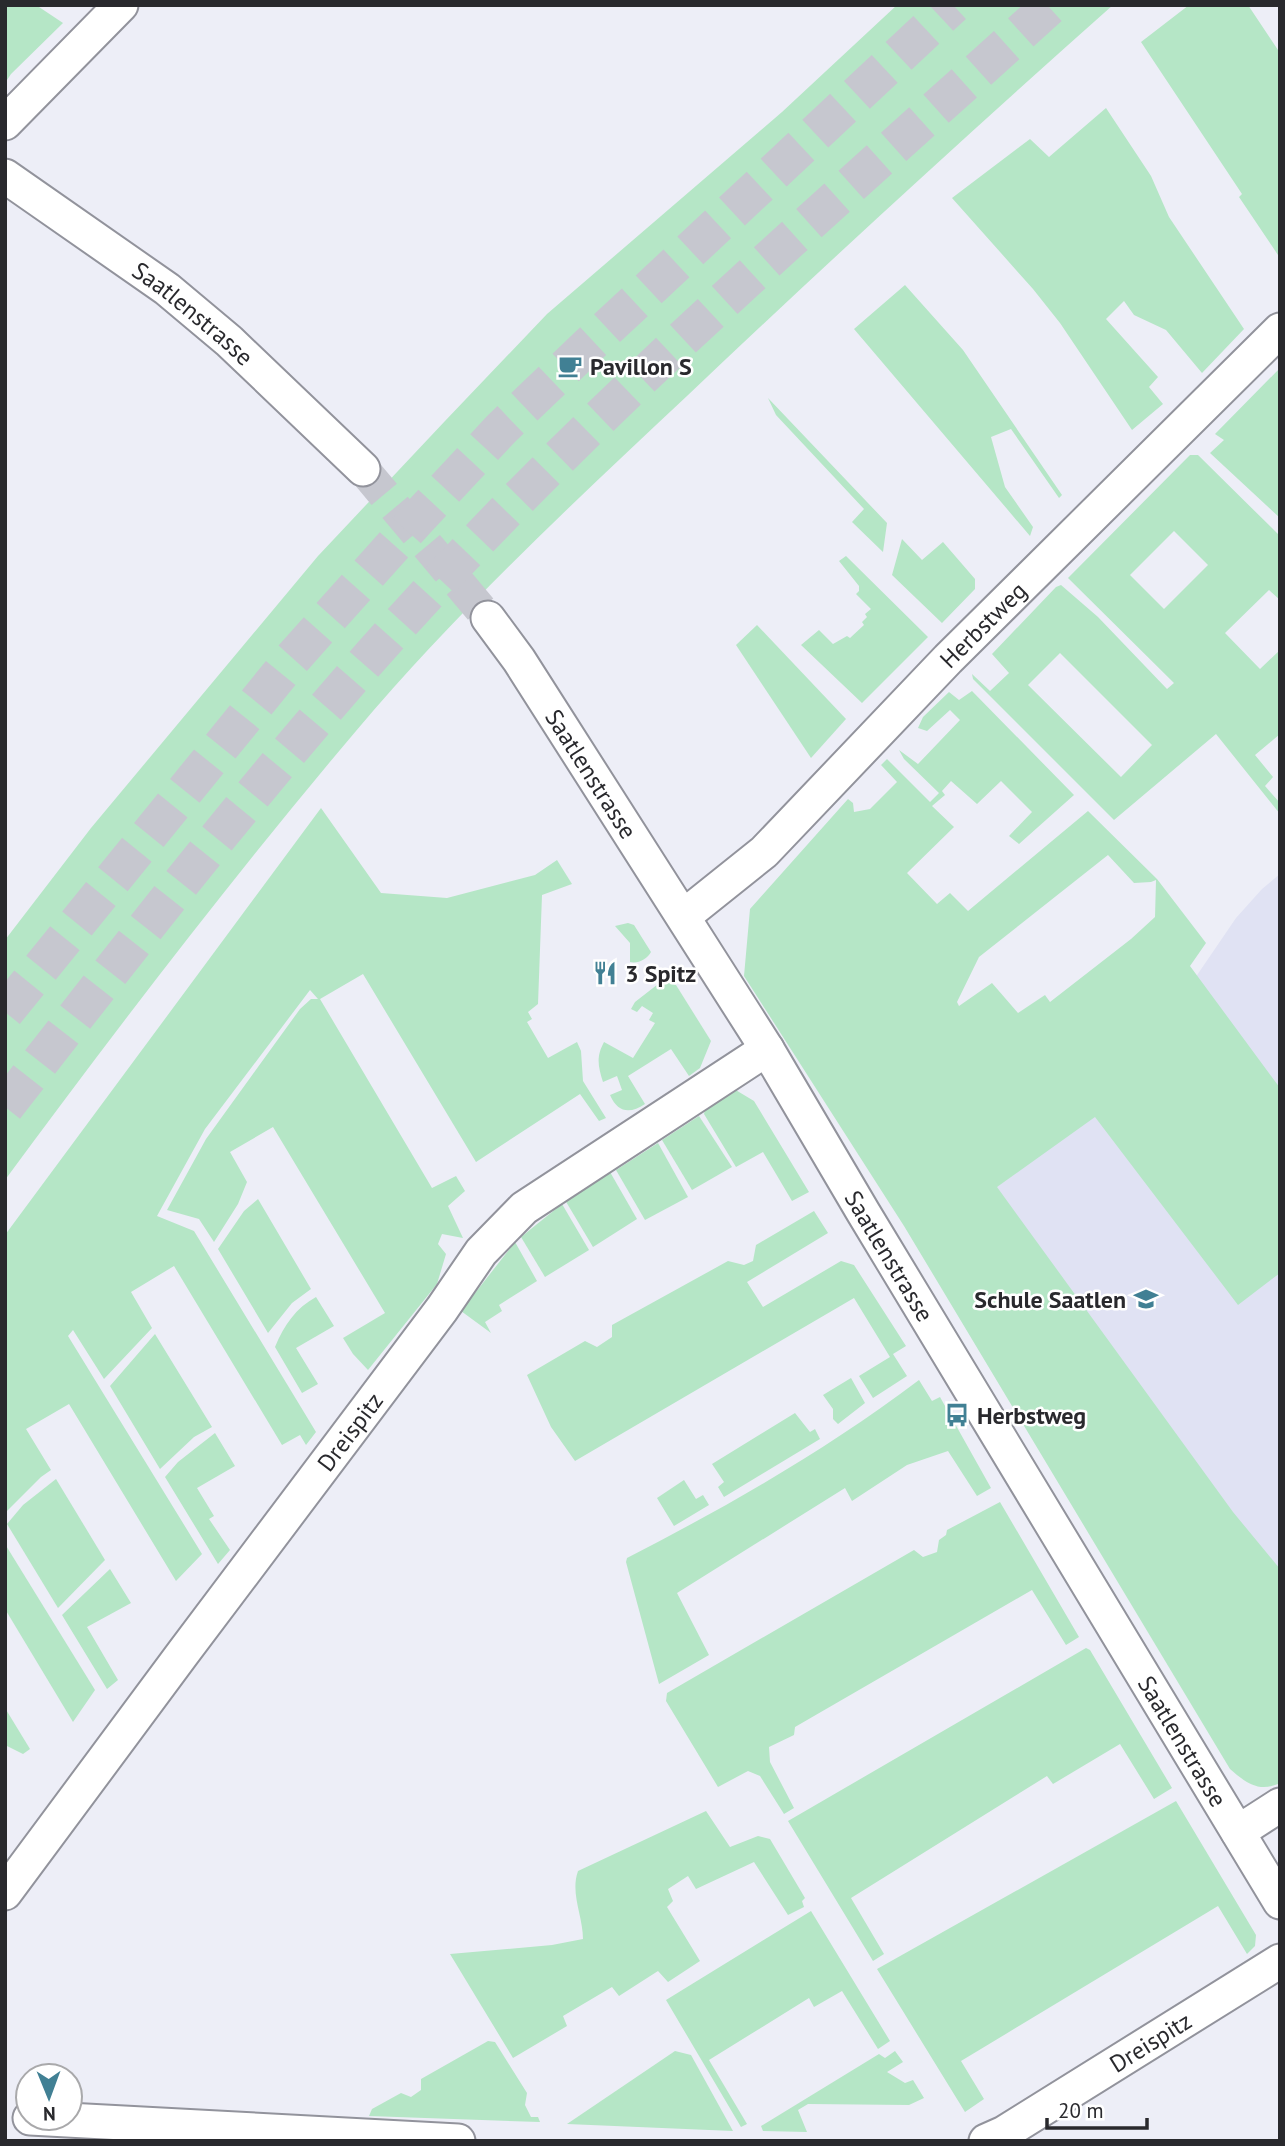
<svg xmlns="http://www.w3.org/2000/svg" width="1285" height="2146" font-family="'PT Sans',sans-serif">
<rect width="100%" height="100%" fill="#edeef7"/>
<path fill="#e0e2f3" d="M 1280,874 L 1280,1718 L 949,1183 L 1191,984 L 1236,918 L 1262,889 Z"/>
<g fill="#b5e6c6" fill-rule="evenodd">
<path d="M 5,5 L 36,5 L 63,23 L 11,74 L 5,83 Z"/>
<path d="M 897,5 L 1113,5 C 969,133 827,263 687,396 C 573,503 457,611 356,731 C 233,876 118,1027 5,1180 L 5,940 L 91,828 L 318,556 L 445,421 L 547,314 L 782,112 Z"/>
<path d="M 1189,5 L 1248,5 L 1280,53 L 1280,258 L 1239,197 L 1242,194 L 1141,42 Z"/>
<path d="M 1106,108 L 1151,176 L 1169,217 L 1244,329 L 1202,373 L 1166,330 L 1134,315 L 1124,301 L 1106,319 L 1158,377 L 1149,387 L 1163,404 L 1132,430 L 1060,323 L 1033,289 L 952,198 L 1030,139 L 1049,157 Z"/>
<path d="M 905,285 L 963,350 L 1062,495 L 1059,498 L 1011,429 L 991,437 L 1005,487 L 1033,527 L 1030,536 L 854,329 Z"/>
<path d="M 1280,368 L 1280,518 L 1210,453 L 1224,440 L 1215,434 Z"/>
<path d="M 768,398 L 887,523 L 883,552 L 852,522 L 864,509 L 776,415 Z"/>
<path d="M 1190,455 L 1198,455 L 1280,536 L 1280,600 L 1269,590 L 1225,633 L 1260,669 L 1280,650 L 1280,734 L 1255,755 L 1273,777 L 1265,786 L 1280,803 L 1280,814 L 1216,734 L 1114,820 L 973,679 L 972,674 L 990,691 L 1009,673 L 992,654 L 1056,587 L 1061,585 L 1098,617 L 1167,689 L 1174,683 L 1068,578 ZM 1174,531 L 1208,565 L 1164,609 L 1130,575 ZM 1060,653 L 1152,745 L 1121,777 L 1028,685 Z"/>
<path d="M 902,539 L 922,560 L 943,542 L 975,579 L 975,589 L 942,623 L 892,575 Z"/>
<path d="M 846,556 L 928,637 L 862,703 L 801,645 L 819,630 L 833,644 L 847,636 L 850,638 L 864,625 L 862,622 L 867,617 L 865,614 L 871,609 L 856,594 L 859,591 L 859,586 L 839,561 Z"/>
<path d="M 757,625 L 846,719 L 811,758 L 736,645 Z"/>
<path d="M 972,691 L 1074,795 L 1019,844 L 1009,836 L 1032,812 L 1001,781 L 977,804 L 951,781 L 942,791 L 945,795 L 932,806 L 954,827 L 907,873 L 937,904 L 950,893 L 968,911 L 1088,811 L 1157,879 L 1206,943 L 1190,966 L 1280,1088 L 1280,1273 L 1238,1305 L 1095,1117 L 997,1187 L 1233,1512 L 1280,1569 L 1280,1783 C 1259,1793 1246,1783 1230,1769 L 904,1226 L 744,976 L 750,909 L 848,799 L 853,803 L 854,812 L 870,809 L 897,782 L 881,765 L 887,759 L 930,802 L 939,793 L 904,759 L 899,750 L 918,764 L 960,720 L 950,710 L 927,731 L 918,728 L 923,717 L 949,692 L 959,700 ZM 1108,855 L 1134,883 L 1151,882 L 1156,880 L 1155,917 L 1131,939 L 1050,1002 L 1045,995 L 1018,1013 L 992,983 L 959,1006 L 957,1002 L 979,957 Z"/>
<path d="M 321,808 L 381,893 L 447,898 L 535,875 L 557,860 L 572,884 L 542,895 L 538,1004 L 528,1012 L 532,1019 L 527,1022 L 548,1058 L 577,1042 L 581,1051 L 583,1081 L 606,1118 L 599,1121 L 580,1094 L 476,1162 L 363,974 L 320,999 L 432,1188 L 456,1176 L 465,1191 L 448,1206 L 463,1238 L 442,1234 L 438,1244 L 446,1254 L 437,1284 L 368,1370 L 353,1354 L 343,1338 L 385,1313 L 273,1127 L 230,1152 L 247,1182 L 238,1204 L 214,1242 L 199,1219 L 167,1210 L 206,1139 L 300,1009 L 311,999 L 318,999 L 310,990 L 205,1129 L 157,1216 L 194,1231 L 316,1432 L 306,1445 L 300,1435 L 282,1445 L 174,1266 L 131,1292 L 152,1328 L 104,1379 L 73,1330 L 68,1336 L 202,1554 L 176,1581 L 69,1404 L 26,1429 L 51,1470 L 41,1477 L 5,1513 L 5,1235 Z"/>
<path d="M 628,923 L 634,925 L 651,952 C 647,959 638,964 630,962 L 630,943 L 615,926 Z"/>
<path d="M 662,981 L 676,985 L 711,1041 L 700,1068 L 689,1076 L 671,1049 L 628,1076 L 645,1104 C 630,1114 618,1113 610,1095 L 622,1090 L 617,1076 L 603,1082 C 598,1066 596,1057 604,1042 L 633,1058 L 655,1023 L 649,1020 L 653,1013 L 642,1006 L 637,1012 L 631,1009 L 635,1002 Z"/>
<path d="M 734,1089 L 754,1101 L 809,1192 L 792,1201 L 763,1152 L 736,1167 L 704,1114 L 705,1109 Z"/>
<path d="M 699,1116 L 732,1167 L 692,1190 L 662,1140 Z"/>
<path d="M 658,1143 L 688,1197 L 645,1220 L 616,1170 Z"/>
<path d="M 610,1172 L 637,1219 L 593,1247 L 565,1200 Z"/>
<path d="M 258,1199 L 311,1289 L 292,1303 L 268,1333 L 218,1249 L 244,1211 Z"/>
<path d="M 562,1204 L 589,1250 L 545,1277 L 521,1237 Z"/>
<path d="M 814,1211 L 828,1233 L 747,1282 L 763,1307 L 841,1261 L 854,1265 L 906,1346 L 893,1354 L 907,1376 L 873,1398 L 859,1376 L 890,1357 L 854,1298 L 575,1461 L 551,1427 L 527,1375 L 585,1341 L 597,1347 L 612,1337 L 612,1325 L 728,1261 L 744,1265 L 753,1261 L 756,1245 Z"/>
<path d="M 515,1242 L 537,1281 L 499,1305 L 502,1311 L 485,1322 L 491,1333 L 461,1311 Z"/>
<path d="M 316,1297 L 334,1326 L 296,1348 L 318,1384 L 302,1393 L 275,1347 C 284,1325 296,1308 316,1297 Z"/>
<path d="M 155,1334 L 212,1427 L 194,1437 L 160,1469 L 110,1386 Z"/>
<path d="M 851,1378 L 865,1403 L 838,1424 L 833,1419 L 833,1409 L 823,1395 Z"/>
<path d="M 919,1380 L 932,1401 L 940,1397 L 991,1488 L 977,1496 L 948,1451 L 907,1465 L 852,1501 L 845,1488 L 677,1593 L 709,1655 L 659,1684 L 626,1562 L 627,1558 C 728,1506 828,1449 919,1380 Z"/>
<path d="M 795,1413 L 810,1432 L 815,1429 L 820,1439 L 724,1497 L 718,1487 L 724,1482 L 712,1464 Z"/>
<path d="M 215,1433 L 235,1466 L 197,1488 L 214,1516 L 209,1519 L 230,1550 L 218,1564 L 165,1477 L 178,1462 Z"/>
<path d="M 56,1479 L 105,1560 L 58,1608 L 7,1524 L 23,1505 Z"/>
<path d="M 684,1480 L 696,1499 L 703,1495 L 709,1505 L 674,1526 L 657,1498 Z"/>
<path d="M 1000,1502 L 1079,1637 L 1066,1645 L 1032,1590 L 795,1727 L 794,1735 L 769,1747 L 770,1762 L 794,1808 L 784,1814 L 760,1776 L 748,1771 L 718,1787 L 666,1701 L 667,1693 L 914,1550 L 923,1557 L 937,1552 L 939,1540 L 946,1535 L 947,1530 Z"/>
<path d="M 5,1544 L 95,1690 L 73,1722 L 5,1609 Z"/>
<path d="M 110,1569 L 131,1603 L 87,1627 L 118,1680 L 107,1689 L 62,1615 Z"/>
<path d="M 1086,1648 L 1090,1650 L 1172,1788 L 1154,1799 L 1120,1744 L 1053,1784 L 1047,1776 L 851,1898 L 884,1954 L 873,1961 L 788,1821 Z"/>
<path d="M 5,1708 L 30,1749 L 23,1754 L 5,1745 Z"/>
<path d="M 1176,1801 L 1256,1935 L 1255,1946 L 1247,1954 L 1218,1906 L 961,2061 L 984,2099 L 965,2112 L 877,1969 Z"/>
<path d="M 706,1811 L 730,1847 L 758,1836 L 770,1839 L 805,1898 L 802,1901 L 804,1907 L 788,1915 L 754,1862 L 696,1889 L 688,1876 L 668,1889 L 673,1901 L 667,1907 L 700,1961 L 668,1982 L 658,1971 L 619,1996 L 612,1987 L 563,2016 L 567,2026 L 513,2058 L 450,1954 L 552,1945 L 583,1939 C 583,1916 570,1893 578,1871 Z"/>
<path d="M 811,1911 L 890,2041 L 878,2049 L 842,1991 L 814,2007 L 809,1998 L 709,2060 L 747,2124 L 741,2127 L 666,2000 Z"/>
<path d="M 488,2041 L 495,2042 L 527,2093 L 525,2105 L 531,2117 L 538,2117 L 540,2122 L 369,2116 L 372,2109 L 401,2093 L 411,2097 L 421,2090 L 421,2079 Z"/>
<path d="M 675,2051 L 691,2055 L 733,2131 L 567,2124 Z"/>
<path d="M 895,2051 L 903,2062 L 887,2072 L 905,2083 L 913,2080 L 924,2098 L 909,2105 L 808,2104 L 798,2110 L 807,2132 L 763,2131 L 761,2126 L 879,2054 L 885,2058 Z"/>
</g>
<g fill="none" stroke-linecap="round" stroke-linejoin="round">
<path stroke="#c6c7cf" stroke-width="33" stroke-dasharray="33 17" stroke-linecap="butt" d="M 363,469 L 488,618"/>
<g stroke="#c6c7cf" stroke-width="38" stroke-dasharray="38 19" stroke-linecap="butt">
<path d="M 5,1012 L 292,659 L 418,518 L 501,429 L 588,346 L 953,5"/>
<path d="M 5,1107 C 151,920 296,732 459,560 C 645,363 851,187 1051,5"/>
</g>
<g stroke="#92939c" stroke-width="37">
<g id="minor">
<path d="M 5,123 L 121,5"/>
<path id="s1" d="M 5,176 L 167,289 L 229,341 L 363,469"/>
<path id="s2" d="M 488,618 L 519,660 L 767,1049 L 863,1212 L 1280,1902"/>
<path id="s3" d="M 684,916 L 764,852 L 948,659 L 1280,330"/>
<path d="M 1238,1832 L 1280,1805"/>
<path id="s4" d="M 5,1893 L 183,1653 L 442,1309 L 481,1252 L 524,1208 L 767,1049"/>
<path d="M 30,2118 L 458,2141"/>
<path id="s5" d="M 986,2141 L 1004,2133 L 1280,1961"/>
</g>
</g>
<use href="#minor" stroke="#fff" stroke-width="33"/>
</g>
<defs>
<g id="cafe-bare" transform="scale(1.89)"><path d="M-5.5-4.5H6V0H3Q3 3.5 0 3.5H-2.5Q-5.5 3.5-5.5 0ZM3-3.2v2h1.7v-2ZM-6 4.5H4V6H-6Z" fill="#418094" stroke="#fff" stroke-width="2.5" paint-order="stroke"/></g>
<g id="restaurant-bare" transform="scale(1.89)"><path d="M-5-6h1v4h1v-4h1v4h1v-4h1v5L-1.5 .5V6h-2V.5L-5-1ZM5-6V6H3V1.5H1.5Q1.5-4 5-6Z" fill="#418094" stroke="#fff" stroke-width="2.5" paint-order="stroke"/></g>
<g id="school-bare" transform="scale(1.89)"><path d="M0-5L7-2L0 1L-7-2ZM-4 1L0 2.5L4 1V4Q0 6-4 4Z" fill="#418094" stroke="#fff" stroke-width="2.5" paint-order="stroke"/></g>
<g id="bus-bare" transform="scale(1.89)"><path d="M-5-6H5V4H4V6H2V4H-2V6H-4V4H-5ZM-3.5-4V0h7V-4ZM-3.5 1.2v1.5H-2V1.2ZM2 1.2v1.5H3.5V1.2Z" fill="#418094" stroke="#fff" stroke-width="2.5" paint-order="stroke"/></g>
</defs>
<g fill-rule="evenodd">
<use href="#cafe-bare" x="570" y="366"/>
<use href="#restaurant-bare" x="605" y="973"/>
<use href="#school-bare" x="1146" y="1299"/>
<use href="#bus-bare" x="957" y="1415"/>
</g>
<g text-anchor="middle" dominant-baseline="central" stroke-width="5" stroke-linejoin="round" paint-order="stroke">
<g font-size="24" fill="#29292d" stroke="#fff">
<text stroke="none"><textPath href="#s1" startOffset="233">Saatlenstrasse</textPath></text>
<text stroke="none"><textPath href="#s3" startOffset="418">Herbstweg</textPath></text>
<text stroke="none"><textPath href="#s2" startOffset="187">Saatlenstrasse</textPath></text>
<text stroke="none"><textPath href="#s2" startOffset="754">Saatlenstrasse</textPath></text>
<text stroke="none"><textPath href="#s4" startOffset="576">Dreispitz</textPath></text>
<text stroke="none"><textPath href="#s2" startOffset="1321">Saatlenstrasse</textPath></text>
<text stroke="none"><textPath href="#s5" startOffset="192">Dreispitz</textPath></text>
</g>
<g font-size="24" font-weight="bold" fill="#29292d" stroke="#fff" text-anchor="start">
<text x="590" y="366">Pavillon S</text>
<text x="625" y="973">3 Spitz</text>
<text x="1126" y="1299" text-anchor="end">Schule Saatlen</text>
<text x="977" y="1415">Herbstweg</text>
</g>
</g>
<rect width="1285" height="2146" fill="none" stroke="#29292d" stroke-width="14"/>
<g transform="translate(49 2097) rotate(179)"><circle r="33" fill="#ffffff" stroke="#a9a9ab" stroke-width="2"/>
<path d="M0-5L12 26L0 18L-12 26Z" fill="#418094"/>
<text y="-10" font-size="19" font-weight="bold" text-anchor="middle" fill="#29292d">N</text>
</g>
<path d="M1047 2118v10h100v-10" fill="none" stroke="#29292d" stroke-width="3.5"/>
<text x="1058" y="2118" font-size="21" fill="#29292d" stroke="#ffffff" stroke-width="5" paint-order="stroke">20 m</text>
</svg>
